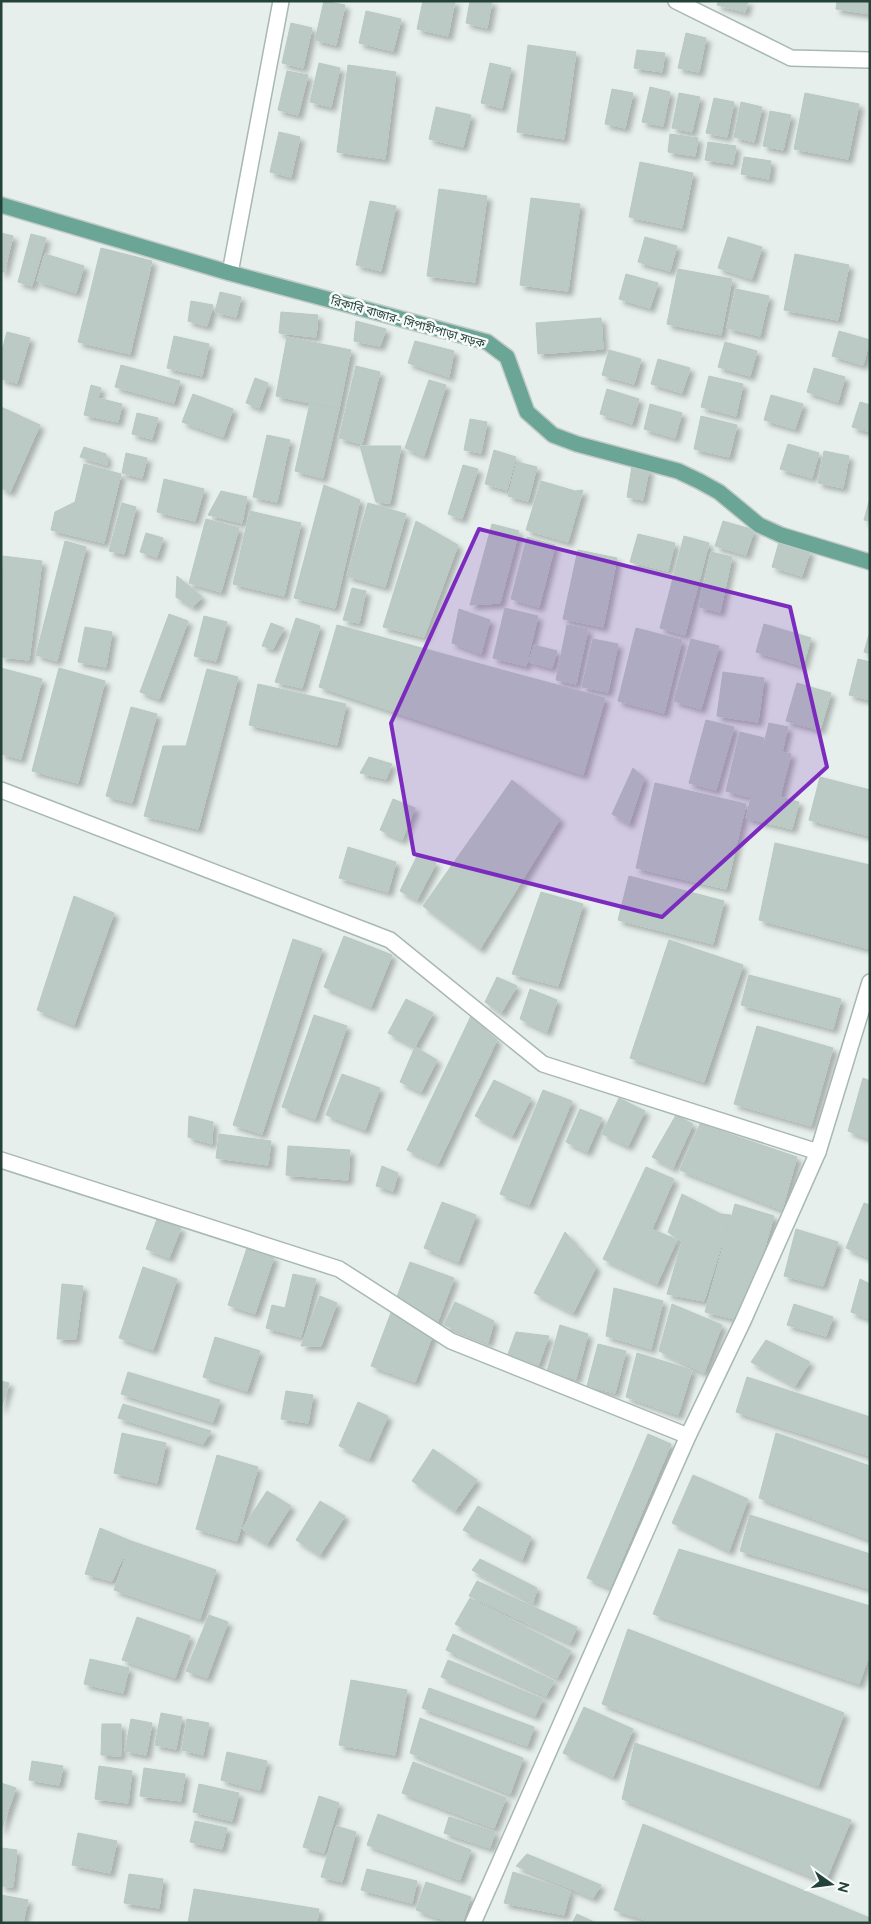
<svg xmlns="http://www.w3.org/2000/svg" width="871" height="1924" font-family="Raleway,'Noto Sans Bengali',sans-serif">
<defs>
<filter id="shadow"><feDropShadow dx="4.5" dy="4.5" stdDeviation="2.5" flood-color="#0004"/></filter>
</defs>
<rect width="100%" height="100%" fill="#e6efeb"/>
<g fill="#bbcac4" stroke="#b8c9c2" filter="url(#shadow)">
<path d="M 324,1 L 345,5 L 336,45 L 315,40 Z"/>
<path d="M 423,1 L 455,1 L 448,36 L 417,29 Z"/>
<path d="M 470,1 L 492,1 L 487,28 L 466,23 Z"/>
<path d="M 718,1 L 748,1 L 745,12 L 717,5 Z"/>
<path d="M 837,1 L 870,1 L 870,14 L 836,9 Z"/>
<path d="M 366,11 L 401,19 L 393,51 L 359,43 Z"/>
<path d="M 291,23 L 312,28 L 303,68 L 282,63 Z"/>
<path d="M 686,33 L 706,38 L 699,72 L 678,68 Z"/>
<path d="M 528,45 L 576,52 L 564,139 L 517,132 Z"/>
<path d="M 637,50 L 665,53 L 662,72 L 634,68 Z"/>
<path d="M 319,63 L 340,68 L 331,107 L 310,102 Z"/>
<path d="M 490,63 L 511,68 L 502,108 L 481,103 Z"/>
<path d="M 348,65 L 396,72 L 385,159 L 337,152 Z"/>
<path d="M 287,71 L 308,75 L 298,115 L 278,110 Z"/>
<path d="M 650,87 L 670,92 L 663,126 L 642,122 Z"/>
<path d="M 612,89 L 633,93 L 625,128 L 605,124 Z"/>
<path d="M 679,93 L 700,97 L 692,132 L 672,128 Z"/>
<path d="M 805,93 L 859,104 L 848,159 L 794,149 Z"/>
<path d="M 714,98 L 734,102 L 727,137 L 706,133 Z"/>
<path d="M 741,102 L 762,107 L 754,142 L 734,137 Z"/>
<path d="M 436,107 L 471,115 L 463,147 L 429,139 Z"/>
<path d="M 770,111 L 791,115 L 783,150 L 763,146 Z"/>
<path d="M 279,132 L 300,137 L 291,177 L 270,172 Z"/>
<path d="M 670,134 L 698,138 L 695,156 L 668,152 Z"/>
<path d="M 708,142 L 736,146 L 733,164 L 705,160 Z"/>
<path d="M 744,157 L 771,161 L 769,179 L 741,174 Z"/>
<path d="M 640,162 L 693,173 L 682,228 L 629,217 Z"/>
<path d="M 439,189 L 487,196 L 475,282 L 427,276 Z"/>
<path d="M 531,198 L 580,204 L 568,291 L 520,285 Z"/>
<path d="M 370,201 L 396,206 L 381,271 L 356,265 Z"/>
<path d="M 1,233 L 13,236 L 4,272 L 1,272 Z"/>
<path d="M 31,234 L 46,238 L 32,286 L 18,282 Z"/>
<path d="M 645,237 L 677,246 L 670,271 L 638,262 Z"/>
<path d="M 728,237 L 762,247 L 752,279 L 718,268 Z"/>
<path d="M 101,248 L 152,261 L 130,354 L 78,342 Z"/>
<path d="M 45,254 L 84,266 L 76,293 L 37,281 Z"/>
<path d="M 795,254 L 849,265 L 838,320 L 784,310 Z"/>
<path d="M 678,269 L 732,279 L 721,335 L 667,324 Z"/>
<path d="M 626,274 L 658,283 L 650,308 L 619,299 Z"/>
<path d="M 736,289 L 769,296 L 760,336 L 727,328 Z"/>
<path d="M 220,292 L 241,297 L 236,317 L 215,312 Z"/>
<path d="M 191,301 L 213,305 L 207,326 L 188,321 Z"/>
<path d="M 281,312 L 318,315 L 316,337 L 279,333 Z"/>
<path d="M 601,318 L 603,349 L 538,354 L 536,323 Z"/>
<path d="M 356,321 L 386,329 L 380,346 L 354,341 Z"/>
<path d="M 839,331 L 870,340 L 863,365 L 832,356 Z"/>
<path d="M 7,332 L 30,338 L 17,383 L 1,379 L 1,354 Z"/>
<path d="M 174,336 L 209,344 L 202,376 L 167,368 Z"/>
<path d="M 287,337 L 351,350 L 339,409 L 276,396 Z"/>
<path d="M 415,341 L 454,351 L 449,377 L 408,363 Z"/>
<path d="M 725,342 L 757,351 L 750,376 L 718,367 Z"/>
<path d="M 609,350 L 641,359 L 634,384 L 602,375 Z"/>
<path d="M 658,359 L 690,368 L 682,393 L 651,384 Z"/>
<path d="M 121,365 L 180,381 L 174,403 L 115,387 Z"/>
<path d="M 356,366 L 380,372 L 362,444 L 339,438 Z"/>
<path d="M 814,368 L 845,377 L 838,402 L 807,392 Z"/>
<path d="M 709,376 L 743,384 L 736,416 L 701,407 Z"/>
<path d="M 255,378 L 268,383 L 259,408 L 246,403 Z"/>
<path d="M 429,380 L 446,385 L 424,456 L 405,448 Z"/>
<path d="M 91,385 L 101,388 L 98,398 L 122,404 L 118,422 L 84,415 Z"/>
<path d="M 607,389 L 639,399 L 632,424 L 600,414 Z"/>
<path d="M 193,394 L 233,409 L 223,437 L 182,422 Z"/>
<path d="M 771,395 L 803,404 L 795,429 L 764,420 Z"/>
<path d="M 860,402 L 870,405 L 870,432 L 852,427 Z"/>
<path d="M 310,403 L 339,409 L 323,478 L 295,471 Z"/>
<path d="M 650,404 L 682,413 L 675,438 L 644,429 Z"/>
<path d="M 1,407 L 40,425 L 10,492 L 1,488 Z"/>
<path d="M 137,413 L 158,418 L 152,439 L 132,434 Z"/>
<path d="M 701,416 L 737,425 L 729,457 L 694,449 Z"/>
<path d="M 470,419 L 487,422 L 481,453 L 464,450 Z"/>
<path d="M 267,435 L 290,440 L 277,502 L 253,497 Z"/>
<path d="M 788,444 L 819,453 L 812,478 L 780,469 Z"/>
<path d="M 360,446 L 401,446 L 390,503 L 376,502 Z"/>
<path d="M 84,447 L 106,454 L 107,465 L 80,457 Z"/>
<path d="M 494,450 L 516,457 L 507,490 L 485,484 Z"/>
<path d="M 824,451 L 849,456 L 843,488 L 818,483 Z"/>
<path d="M 126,453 L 147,458 L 142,478 L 122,473 Z"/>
<path d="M 517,462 L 537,467 L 528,501 L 508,496 Z"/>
<path d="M 84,464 L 121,474 L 104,543 L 51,530 L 55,512 L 75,502 Z"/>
<path d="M 463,465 L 478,469 L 462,519 L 448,514 Z"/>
<path d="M 632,466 L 649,469 L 643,500 L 627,497 Z"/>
<path d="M 164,479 L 204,489 L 195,521 L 157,512 Z"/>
<path d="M 541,481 L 575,491 L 583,490 L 568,542 L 526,530 Z"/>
<path d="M 324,485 L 360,500 L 335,608 L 294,598 Z"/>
<path d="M 221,491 L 247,497 L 242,523 L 208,515 Z"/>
<path d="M 870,498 L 870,521 L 864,520 Z"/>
<path d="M 122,503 L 136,507 L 124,554 L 109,551 Z"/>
<path d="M 368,503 L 406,514 L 385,587 L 347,576 Z"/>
<path d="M 250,511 L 301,523 L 284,596 L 233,584 Z"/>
<path d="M 206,519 L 239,528 L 221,592 L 189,583 Z"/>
<path d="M 416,521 L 458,545 L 424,637 L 383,627 Z"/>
<path d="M 723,521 L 754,530 L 746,555 L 715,546 Z"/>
<path d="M 492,524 L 519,531 L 500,603 L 470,605 Z"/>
<path d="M 146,533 L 163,538 L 157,557 L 140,552 Z"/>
<path d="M 638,534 L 675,543 L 668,571 L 630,562 Z"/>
<path d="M 684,536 L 709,543 L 685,635 L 660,628 Z"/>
<path d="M 527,537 L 555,545 L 539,607 L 511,599 Z"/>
<path d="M 65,541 L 86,547 L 57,661 L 36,655 Z"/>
<path d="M 779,542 L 810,551 L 802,576 L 772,567 Z"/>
<path d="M 578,550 L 617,558 L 603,627 L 563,619 Z"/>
<path d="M 711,552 L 732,557 L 720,612 L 699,607 Z"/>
<path d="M 3,556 L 42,561 L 29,660 L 1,657 Z"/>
<path d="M 177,576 L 202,597 L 193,607 L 176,597 Z"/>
<path d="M 352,588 L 366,591 L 359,623 L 343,620 Z"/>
<path d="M 505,608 L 538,616 L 526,666 L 493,658 Z"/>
<path d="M 459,609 L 490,620 L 481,654 L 452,643 Z"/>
<path d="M 169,614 L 188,621 L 159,699 L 140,692 Z"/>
<path d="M 204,616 L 227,622 L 216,661 L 194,656 Z"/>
<path d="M 296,618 L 320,626 L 302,688 L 275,682 Z"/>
<path d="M 271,623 L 284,628 L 273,649 L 262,646 Z"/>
<path d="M 764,624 L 811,638 L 803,666 L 756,652 Z"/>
<path d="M 337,625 L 605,698 L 583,775 L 319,687 Z"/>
<path d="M 567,625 L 588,629 L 576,684 L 556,680 Z"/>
<path d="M 85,627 L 112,632 L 106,667 L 78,662 Z"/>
<path d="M 636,628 L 682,640 L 664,713 L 618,701 Z"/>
<path d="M 870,631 L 870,654 L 864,652 Z"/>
<path d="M 593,639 L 618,644 L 608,692 L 582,687 Z"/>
<path d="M 691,639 L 719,646 L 701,709 L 674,701 Z"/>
<path d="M 534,645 L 557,651 L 552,668 L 529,662 Z"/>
<path d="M 858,659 L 870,662 L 870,700 L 849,695 Z"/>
<path d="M 1,668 L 42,679 L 21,759 L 1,754 Z"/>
<path d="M 59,668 L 105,681 L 78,783 L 32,771 Z"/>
<path d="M 207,669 L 238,677 L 198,829 L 144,816 L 163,746 L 186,746 Z"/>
<path d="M 723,672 L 764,678 L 758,722 L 717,716 Z"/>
<path d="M 797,683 L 831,693 L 820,730 L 786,721 Z"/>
<path d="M 258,684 L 346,704 L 337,745 L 249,725 Z"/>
<path d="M 131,707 L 157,714 L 132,803 L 106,796 Z"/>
<path d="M 706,720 L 734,727 L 716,790 L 689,783 Z"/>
<path d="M 769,723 L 788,727 L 782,752 L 791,754 L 780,797 L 799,802 L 792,829 L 746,818 Z"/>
<path d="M 740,732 L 764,738 L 749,797 L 726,791 Z"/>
<path d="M 369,757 L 392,764 L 386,779 L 360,773 Z"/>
<path d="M 633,768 L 644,778 L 629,824 L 612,814 Z"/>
<path d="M 820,777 L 870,790 L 870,836 L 809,820 Z"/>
<path d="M 512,780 L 560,819 L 480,949 L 423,906 Z"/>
<path d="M 655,783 L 746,804 L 726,889 L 636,868 Z"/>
<path d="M 393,799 L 415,808 L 402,840 L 380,830 Z"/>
<path d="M 775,843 L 870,865 L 870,949 L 759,920 Z"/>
<path d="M 348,847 L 396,862 L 388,892 L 339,878 Z"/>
<path d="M 418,854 L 436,863 L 417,900 L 400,891 Z"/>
<path d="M 629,876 L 724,901 L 713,944 L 618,920 Z"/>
<path d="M 541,892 L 583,904 L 558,986 L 512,974 Z"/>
<path d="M 74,896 L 114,913 L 74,1025 L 37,1010 Z"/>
<path d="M 344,936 L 392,955 L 371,1007 L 324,987 Z"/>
<path d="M 293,939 L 322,949 L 262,1134 L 233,1125 Z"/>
<path d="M 669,940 L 743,965 L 704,1082 L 630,1058 Z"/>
<path d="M 749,975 L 841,999 L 833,1029 L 741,1005 Z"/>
<path d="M 497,977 L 517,986 L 501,1013 L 485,1002 Z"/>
<path d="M 530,989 L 557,1000 L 547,1032 L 520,1019 Z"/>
<path d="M 406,999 L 433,1013 L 415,1047 L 388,1033 Z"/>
<path d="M 314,1015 L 347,1026 L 315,1119 L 282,1107 Z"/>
<path d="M 471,1016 L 497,1040 L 438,1164 L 407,1150 Z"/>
<path d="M 757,1026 L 833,1048 L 811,1126 L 734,1104 Z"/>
<path d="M 415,1047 L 437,1060 L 421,1092 L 400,1082 Z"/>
<path d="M 342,1074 L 380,1088 L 365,1130 L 326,1115 Z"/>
<path d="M 863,1078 L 870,1081 L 870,1139 L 848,1131 Z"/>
<path d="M 494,1080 L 531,1098 L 512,1136 L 475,1116 Z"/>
<path d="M 543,1090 L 572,1101 L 529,1205 L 500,1194 Z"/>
<path d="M 619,1098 L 645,1111 L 628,1146 L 602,1134 Z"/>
<path d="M 580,1109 L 602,1118 L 587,1152 L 566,1142 Z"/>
<path d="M 676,1115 L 693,1124 L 673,1168 L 652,1157 Z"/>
<path d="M 189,1116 L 213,1122 L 212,1144 L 188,1137 Z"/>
<path d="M 700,1124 L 797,1157 L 782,1210 L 680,1170 Z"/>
<path d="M 219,1134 L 271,1141 L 268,1165 L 216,1158 Z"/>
<path d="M 288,1146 L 350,1150 L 348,1180 L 286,1175 Z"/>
<path d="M 382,1166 L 398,1173 L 393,1191 L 376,1186 Z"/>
<path d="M 646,1167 L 674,1179 L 652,1229 L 677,1240 L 657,1284 L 603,1259 Z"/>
<path d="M 682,1194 L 721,1214 L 731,1215 L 704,1301 L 667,1294 L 682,1242 L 668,1232 Z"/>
<path d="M 442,1202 L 476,1215 L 458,1262 L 424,1248 Z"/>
<path d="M 864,1203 L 870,1205 L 870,1258 L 846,1248 Z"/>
<path d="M 735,1204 L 774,1216 L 743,1321 L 705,1312 Z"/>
<path d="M 157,1219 L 181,1228 L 169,1258 L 146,1249 Z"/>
<path d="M 796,1229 L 838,1242 L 823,1286 L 784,1276 Z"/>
<path d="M 565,1232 L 596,1267 L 573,1313 L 534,1293 Z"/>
<path d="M 247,1248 L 274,1257 L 255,1314 L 228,1305 Z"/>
<path d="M 410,1262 L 454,1278 L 415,1382 L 371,1366 Z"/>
<path d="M 143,1267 L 177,1279 L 153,1350 L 119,1338 Z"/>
<path d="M 293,1274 L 316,1279 L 301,1337 L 266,1328 L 272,1305 L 285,1308 Z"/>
<path d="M 860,1279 L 870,1284 L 870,1319 L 851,1312 Z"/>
<path d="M 62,1284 L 83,1286 L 76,1339 L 57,1339 Z"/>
<path d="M 614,1288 L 663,1301 L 651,1349 L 606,1336 Z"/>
<path d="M 320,1296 L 337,1303 L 321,1346 L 301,1346 Z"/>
<path d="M 455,1302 L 494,1321 L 488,1343 L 444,1325 Z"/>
<path d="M 672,1304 L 722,1325 L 704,1373 L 659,1351 Z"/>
<path d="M 794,1304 L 833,1317 L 826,1336 L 787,1325 Z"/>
<path d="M 560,1325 L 588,1334 L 576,1379 L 547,1371 Z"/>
<path d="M 516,1332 L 549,1336 L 538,1366 L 508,1354 Z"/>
<path d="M 215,1337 L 260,1351 L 247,1391 L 203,1377 Z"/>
<path d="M 766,1340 L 810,1362 L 795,1386 L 751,1362 Z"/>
<path d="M 598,1344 L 626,1351 L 615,1393 L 587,1386 Z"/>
<path d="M 637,1353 L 692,1370 L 678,1415 L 626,1397 Z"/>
<path d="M 128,1372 L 220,1400 L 213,1422 L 121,1394 Z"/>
<path d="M 747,1377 L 870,1417 L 870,1456 L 736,1412 Z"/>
<path d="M 1,1381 L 9,1383 L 1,1409 Z"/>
<path d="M 286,1391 L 313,1395 L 308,1423 L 281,1419 Z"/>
<path d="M 358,1402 L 388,1416 L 369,1459 L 339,1446 Z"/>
<path d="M 123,1404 L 211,1431 L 203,1444 L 118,1418 Z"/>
<path d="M 122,1433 L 166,1443 L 157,1483 L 114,1473 Z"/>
<path d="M 776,1433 L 870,1466 L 870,1540 L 759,1498 Z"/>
<path d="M 648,1434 L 671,1444 L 610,1588 L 587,1578 Z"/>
<path d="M 433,1449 L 477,1480 L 455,1511 L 412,1481 Z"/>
<path d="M 217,1455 L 258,1467 L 237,1541 L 196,1529 Z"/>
<path d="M 693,1475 L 748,1499 L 729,1551 L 672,1523 Z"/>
<path d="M 267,1491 L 291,1506 L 267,1544 L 242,1529 Z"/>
<path d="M 320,1501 L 345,1516 L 320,1555 L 296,1540 Z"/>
<path d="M 478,1506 L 531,1537 L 522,1560 L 463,1530 Z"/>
<path d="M 750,1515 L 870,1554 L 870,1589 L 740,1551 Z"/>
<path d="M 100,1528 L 131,1541 L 112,1581 L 85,1574 Z"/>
<path d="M 131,1541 L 216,1570 L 200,1619 L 114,1590 Z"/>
<path d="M 679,1549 L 870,1606 L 870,1653 L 859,1684 L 653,1614 Z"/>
<path d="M 480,1559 L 537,1588 L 533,1603 L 472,1570 Z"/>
<path d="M 477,1581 L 577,1627 L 570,1643 L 469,1596 Z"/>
<path d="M 470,1598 L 571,1651 L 557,1678 L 455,1624 Z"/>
<path d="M 209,1615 L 228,1622 L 207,1678 L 186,1671 Z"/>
<path d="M 137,1617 L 190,1636 L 175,1678 L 122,1660 Z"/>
<path d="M 628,1629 L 844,1713 L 818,1786 L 602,1704 Z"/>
<path d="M 453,1634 L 554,1681 L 546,1696 L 446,1650 Z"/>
<path d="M 90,1659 L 129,1668 L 123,1693 L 84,1684 Z"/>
<path d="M 448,1660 L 543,1699 L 535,1716 L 441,1677 Z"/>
<path d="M 351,1680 L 407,1690 L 395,1755 L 339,1745 Z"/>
<path d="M 429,1688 L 534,1727 L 527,1746 L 422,1708 Z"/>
<path d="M 584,1707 L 633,1729 L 613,1777 L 563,1753 Z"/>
<path d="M 161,1713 L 182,1717 L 176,1749 L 155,1745 Z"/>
<path d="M 420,1718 L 523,1758 L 510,1794 L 410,1753 Z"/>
<path d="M 131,1719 L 152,1723 L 146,1755 L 125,1751 Z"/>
<path d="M 187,1719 L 209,1723 L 203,1755 L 182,1750 Z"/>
<path d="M 102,1724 L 121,1724 L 121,1756 L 101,1755 Z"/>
<path d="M 635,1743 L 851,1820 L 825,1882 L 622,1799 Z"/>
<path d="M 227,1752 L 267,1761 L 260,1790 L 221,1780 Z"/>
<path d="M 32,1761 L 63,1766 L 59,1785 L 29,1780 Z"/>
<path d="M 413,1762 L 506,1798 L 494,1828 L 402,1793 Z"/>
<path d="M 99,1766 L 132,1771 L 128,1803 L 95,1799 Z"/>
<path d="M 144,1768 L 185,1774 L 181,1801 L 140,1796 Z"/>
<path d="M 1,1783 L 16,1788 L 1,1831 Z"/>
<path d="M 199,1784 L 239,1793 L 232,1821 L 193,1812 Z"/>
<path d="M 319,1796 L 339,1803 L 324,1853 L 303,1847 Z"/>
<path d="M 378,1814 L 471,1850 L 460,1880 L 367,1845 Z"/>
<path d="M 449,1817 L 495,1832 L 490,1848 L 444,1833 Z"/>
<path d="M 195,1821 L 227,1828 L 222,1849 L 190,1842 Z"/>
<path d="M 643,1824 L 870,1918 L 870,1923 L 655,1923 L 614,1910 Z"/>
<path d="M 336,1826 L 356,1832 L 342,1882 L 321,1877 Z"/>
<path d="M 78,1833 L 117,1841 L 110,1873 L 72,1865 Z"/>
<path d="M 1,1848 L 17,1850 L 13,1887 L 1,1886 Z"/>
<path d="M 527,1854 L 601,1885 L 593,1898 L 516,1866 Z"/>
<path d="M 367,1869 L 417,1881 L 412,1903 L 361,1890 Z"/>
<path d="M 513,1872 L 570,1891 L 564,1915 L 504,1903 Z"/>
<path d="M 129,1874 L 163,1879 L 159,1908 L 124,1903 Z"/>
<path d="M 426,1882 L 471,1897 L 462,1923 L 452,1923 L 416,1910 Z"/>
<path d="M 194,1889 L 319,1909 L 317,1923 L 188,1923 Z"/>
<path d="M 1,1895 L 28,1900 L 23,1923 L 1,1923 Z"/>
<path d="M 577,1914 L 596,1923 L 572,1923 Z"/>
</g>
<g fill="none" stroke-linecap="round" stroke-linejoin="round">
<g stroke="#a8b8b2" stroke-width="18">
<g id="minor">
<path d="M 676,1 L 791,58 L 870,60"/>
<path d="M 230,273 L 281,1"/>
<path d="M 1,790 L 390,940 L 543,1064 L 818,1152"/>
<path d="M 1,1160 L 339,1269 L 451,1341 L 688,1436"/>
<path d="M 473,1923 L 688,1436 L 743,1321 L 818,1152 L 870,982"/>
</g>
</g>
<g stroke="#c2cac8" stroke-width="18">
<path id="major" d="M 1,205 L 230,273 L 487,342 L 507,357 L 527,412 L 553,435 L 577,444 L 678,471 L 699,481 L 719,492 L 759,525 L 781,535 L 870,562"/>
</g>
<use href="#minor" stroke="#fff" stroke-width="15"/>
<use href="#major" stroke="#6aa596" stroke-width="15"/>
</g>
<path fill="#7b2cbf" fill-opacity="0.2" stroke="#7b2cbf" stroke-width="4" stroke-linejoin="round" d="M 479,529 L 790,607 L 827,767 L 662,917 L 414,854 L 391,723 Z"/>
<g text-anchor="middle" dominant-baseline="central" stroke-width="5" stroke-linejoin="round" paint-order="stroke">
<g font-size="12" fill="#24423a" stroke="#f7fbf9">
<text transform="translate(408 322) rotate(16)">রিকাবি বাজার- সিপাহীপাড়া সড়ক</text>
</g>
</g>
<rect width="871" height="1924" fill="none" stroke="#24423a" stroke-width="5"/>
<g transform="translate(831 1884) rotate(104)" stroke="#f7fbf9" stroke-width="4" paint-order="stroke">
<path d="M0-4L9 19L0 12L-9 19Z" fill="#24423a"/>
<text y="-8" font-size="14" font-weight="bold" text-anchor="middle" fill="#24423a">N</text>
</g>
</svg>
